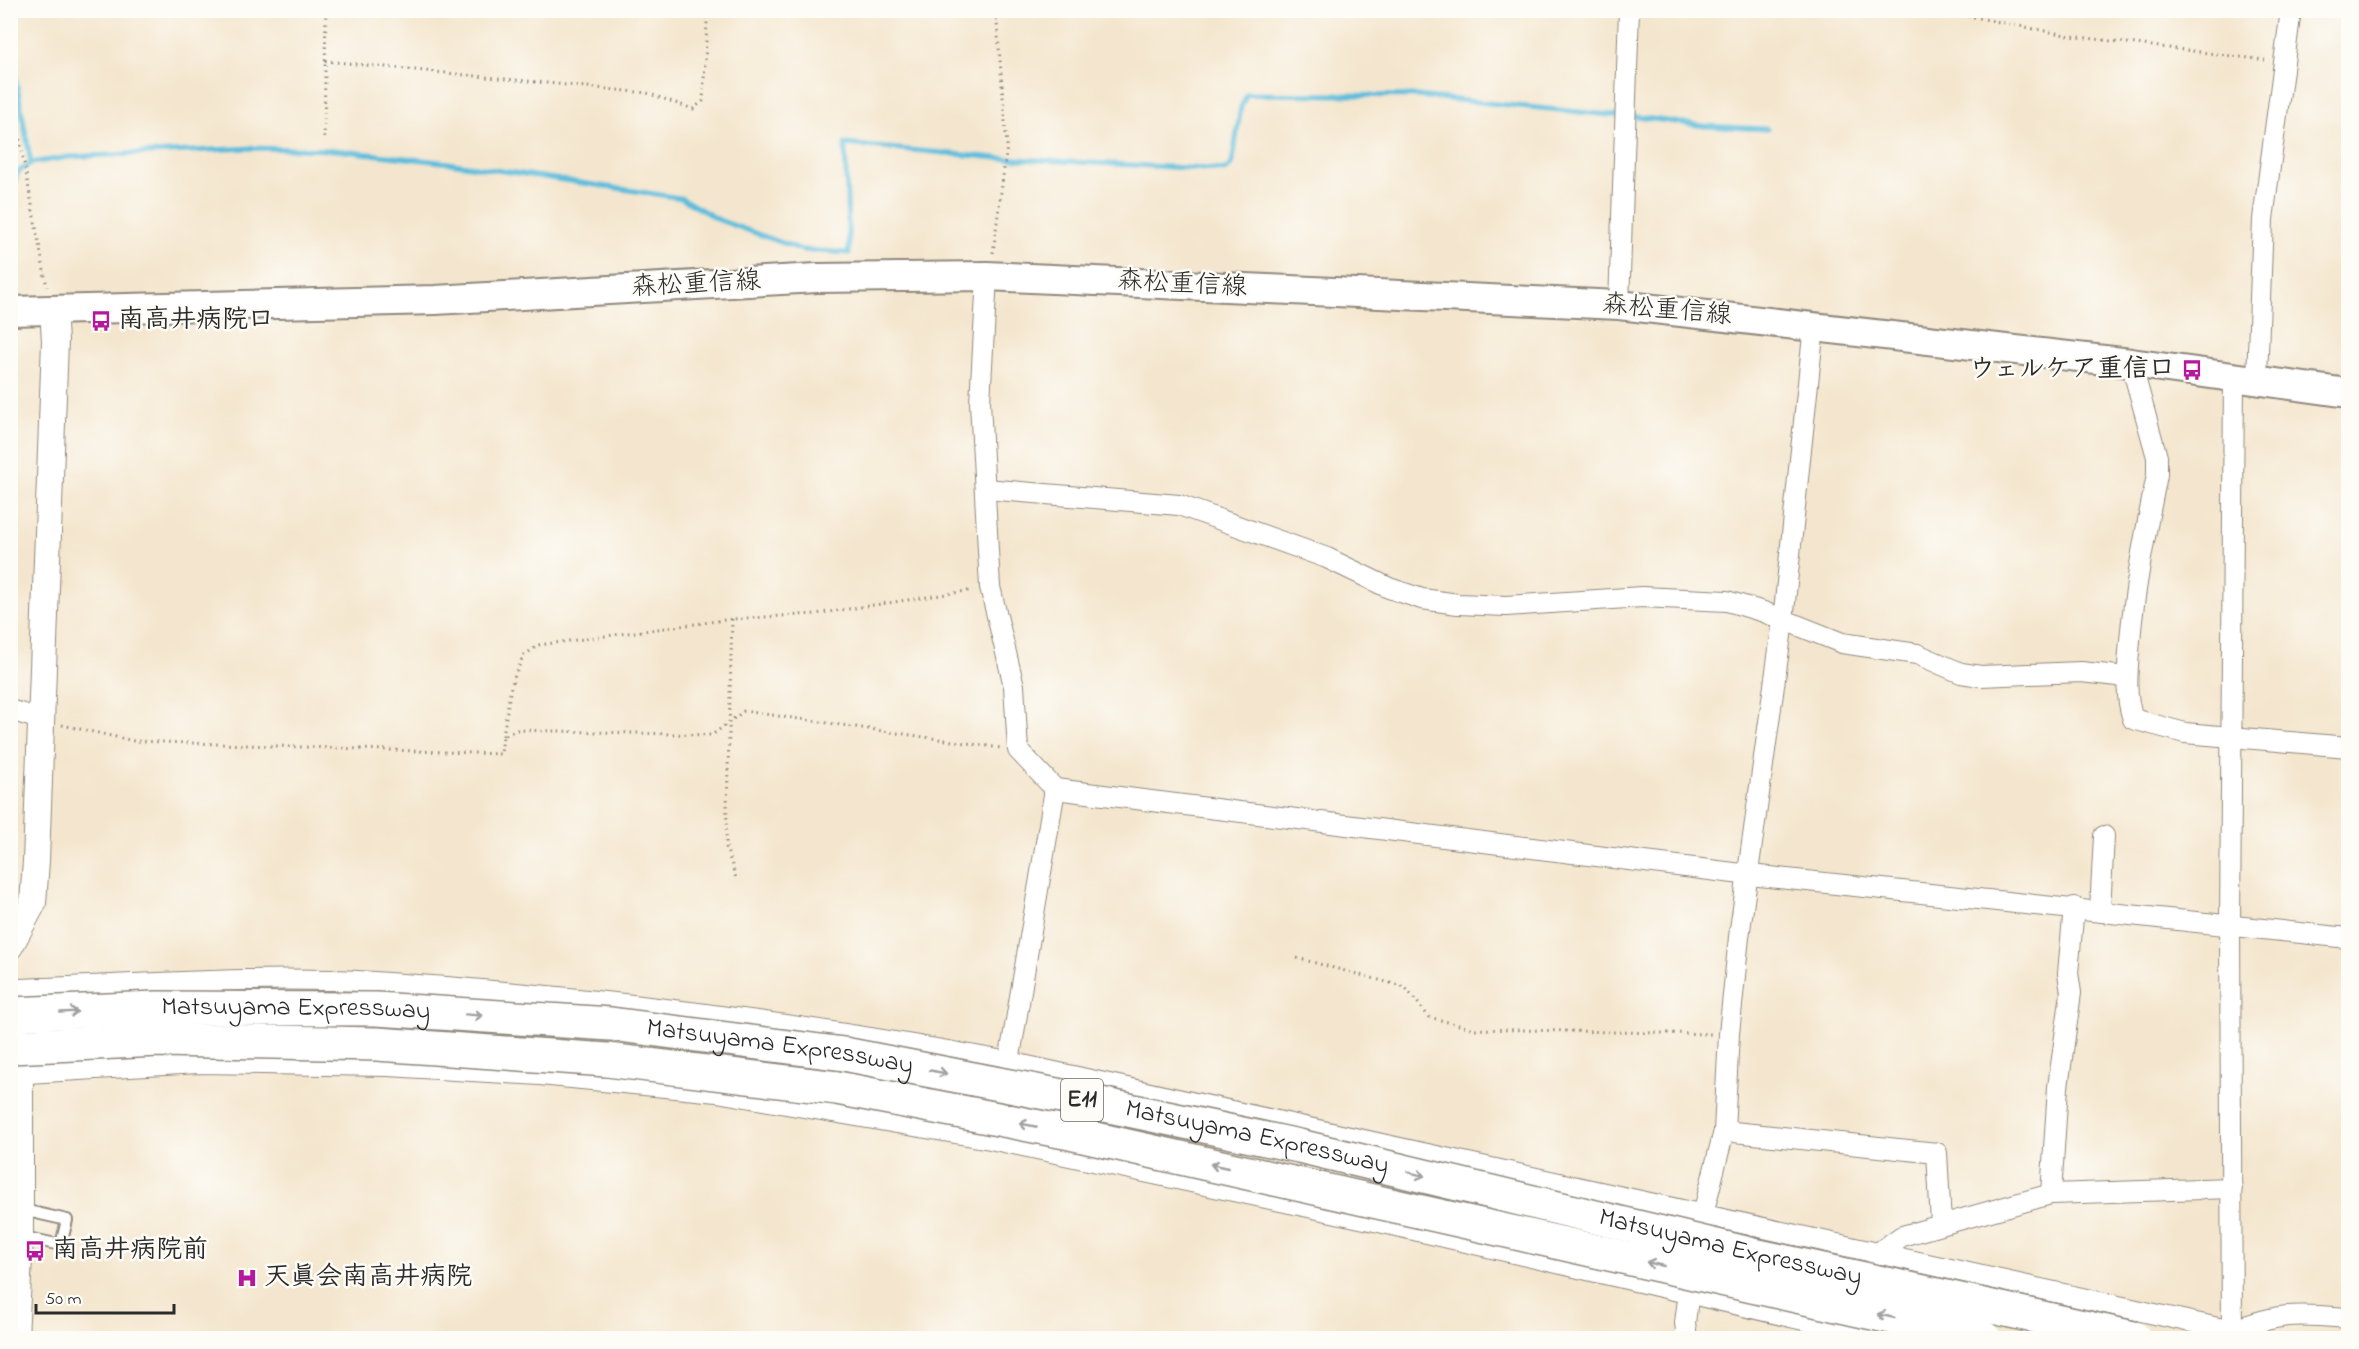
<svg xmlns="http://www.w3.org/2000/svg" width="2359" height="1349" font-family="'Indie Flower','Klee One',sans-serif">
<rect width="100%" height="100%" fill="#fdfcf7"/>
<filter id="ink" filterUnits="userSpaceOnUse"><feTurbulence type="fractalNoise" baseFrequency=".0167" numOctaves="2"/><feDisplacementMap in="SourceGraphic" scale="12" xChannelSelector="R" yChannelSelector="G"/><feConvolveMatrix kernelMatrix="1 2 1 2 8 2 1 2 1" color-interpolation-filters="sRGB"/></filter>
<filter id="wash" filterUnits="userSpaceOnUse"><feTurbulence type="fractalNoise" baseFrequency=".008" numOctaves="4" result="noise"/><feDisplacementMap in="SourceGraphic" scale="24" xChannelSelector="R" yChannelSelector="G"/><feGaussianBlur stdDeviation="1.35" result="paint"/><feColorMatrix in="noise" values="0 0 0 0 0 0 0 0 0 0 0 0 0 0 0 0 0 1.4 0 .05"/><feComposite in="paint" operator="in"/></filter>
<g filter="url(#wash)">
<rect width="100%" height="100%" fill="#f4e6ce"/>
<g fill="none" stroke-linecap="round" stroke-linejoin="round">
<g stroke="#5dbddc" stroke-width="5">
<path d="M 10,48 L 31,163"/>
<path d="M 1630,116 L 1704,126 L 1767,129"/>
<path d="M 10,194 L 18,172 L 31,163 L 69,157 L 251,148 L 335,150 L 449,163 L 681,198 L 719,220 L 802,250 L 849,253 L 845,144 L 997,158 L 1226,170 L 1232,164 L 1241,107 L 1247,94 L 1417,96 L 1620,116"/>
</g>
</g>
</g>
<g filter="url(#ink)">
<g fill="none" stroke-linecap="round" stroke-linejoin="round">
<g stroke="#90887c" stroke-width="14">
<path id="service" d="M 23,1210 L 67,1220 L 61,1245 L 23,1237"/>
</g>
<g stroke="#90887c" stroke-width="22">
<g id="minor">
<path d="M 987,276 L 980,402 L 990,587 L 1014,686 L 1018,750 L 1055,789 L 1750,875 L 2348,938"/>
<path d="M 1619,305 L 1629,10"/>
<path d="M 2131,363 L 2157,457 L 2157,475 C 2146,530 2135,584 2130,640 C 2128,666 2124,694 2133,719 L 2185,733 L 2348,747"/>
<path d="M 2257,379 L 2263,219 L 2291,10"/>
<path d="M 985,489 L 1179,505 L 1327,558 L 1389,588 L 1422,599 L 1458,604 L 1506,606 L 1642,597 L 1727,601 L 1764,612 L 1842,643 L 1917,654 L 1961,673 L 1981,676 L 2081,672 L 2127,677"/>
<path d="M 10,710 L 43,720"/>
<path d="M 2100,910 L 2104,836"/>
<path d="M 19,989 C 137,985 257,975 374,982 C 587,995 800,1023 1009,1062 L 2232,1331 C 2281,1312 2297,1314 2348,1318"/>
<path d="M 1009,1062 L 1055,789"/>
<path d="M 10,1074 L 198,1063 L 388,1066 L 540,1075 L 717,1092 L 990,1139 L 1379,1222 L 1882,1338"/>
<path d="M 1724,1131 L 1937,1153 L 1941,1223"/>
<path d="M 2051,1194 L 2058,1087 L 2071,993 L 2068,973 L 2074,907"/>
<path d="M 1700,1226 L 1724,1131 L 1729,1034 L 1739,937 L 1783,621 L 1814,326"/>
<path d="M 1875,1255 L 1902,1236 L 2051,1194 L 2232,1188"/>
<path d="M 18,1338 L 23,1237 L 23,1061"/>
<path d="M 1687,1338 L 1685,1323 L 1690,1282"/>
<path d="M 2232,1338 L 2230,926 L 2234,376"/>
</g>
</g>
<g stroke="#90887c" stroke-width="28">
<path id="tertiary" d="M 10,946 L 33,903 L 36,861 L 55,341 L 53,310"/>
</g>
<g stroke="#90887c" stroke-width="32">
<path id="secondary" d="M 10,311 L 435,300 L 817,278 L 987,276 L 1619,305 L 2131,363 L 2348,393"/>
</g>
<g stroke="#90887c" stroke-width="3" stroke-dasharray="1.5 4.5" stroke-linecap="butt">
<path d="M 1938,10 L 2071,36 L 2265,60"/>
<path d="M 325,61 L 647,93 L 693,109 L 703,101 L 707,22 L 705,10"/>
<path d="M 10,86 L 47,287"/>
<path d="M 324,138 L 326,10"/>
<path d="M 993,253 L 1007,146 L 996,10"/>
<path d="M 732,619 L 726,847 L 736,878"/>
<path d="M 62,725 L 134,741 L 501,754 L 503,736 L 517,730 L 712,735 L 744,711 L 1001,748"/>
<path d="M 503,736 L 511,686 L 523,656 L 539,645 L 732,619 L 815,614 L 973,590"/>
<path d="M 1297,958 L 1405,987 L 1429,1017 L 1474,1029 L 1711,1034"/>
</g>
<use href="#service" stroke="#fff" stroke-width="10"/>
<use href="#minor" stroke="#fff" stroke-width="20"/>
<use href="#tertiary" stroke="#fff" stroke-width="26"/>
<use href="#secondary" stroke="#fff" stroke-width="28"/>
<g stroke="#90887c" stroke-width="36" stroke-linecap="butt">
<g id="motorway-bridge">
<path id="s1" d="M 10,1014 L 157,1008 L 376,1009 L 611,1024 L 844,1054 L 1072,1098 L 1299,1146 L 1754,1255 L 2134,1338"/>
<path d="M 10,1047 L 159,1040 L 377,1044 L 607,1060 L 837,1088 L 1065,1132 L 1984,1338"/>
</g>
</g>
<use href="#motorway-bridge" stroke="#fff" stroke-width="33"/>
</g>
<defs><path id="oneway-shaft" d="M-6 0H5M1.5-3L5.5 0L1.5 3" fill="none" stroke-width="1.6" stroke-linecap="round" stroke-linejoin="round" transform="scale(1.5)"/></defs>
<g stroke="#a0a0a0">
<use href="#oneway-shaft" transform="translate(69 1012) rotate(-3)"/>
<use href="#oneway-shaft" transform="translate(474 1015) rotate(4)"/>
<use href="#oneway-shaft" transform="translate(938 1072) rotate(11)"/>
<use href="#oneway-shaft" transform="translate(1028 1125) rotate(-169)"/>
<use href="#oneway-shaft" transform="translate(1219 1166) rotate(-167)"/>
<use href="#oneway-shaft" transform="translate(1416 1174) rotate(14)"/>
<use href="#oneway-shaft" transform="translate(1655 1264) rotate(-167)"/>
<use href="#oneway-shaft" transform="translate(1886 1316) rotate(-167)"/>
</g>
</g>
<defs>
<g id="bus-bare" transform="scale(1.62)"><path d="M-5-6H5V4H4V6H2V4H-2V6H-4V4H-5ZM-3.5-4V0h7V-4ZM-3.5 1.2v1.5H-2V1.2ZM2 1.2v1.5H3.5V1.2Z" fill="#b5179e" stroke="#fdfcf7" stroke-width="2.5" paint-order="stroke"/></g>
<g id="hospital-bare" transform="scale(1.62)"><path d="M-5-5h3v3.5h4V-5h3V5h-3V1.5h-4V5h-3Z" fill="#b5179e" stroke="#fdfcf7" stroke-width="2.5" paint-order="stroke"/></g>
</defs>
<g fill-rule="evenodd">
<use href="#bus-bare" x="101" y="321"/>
<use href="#bus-bare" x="2192" y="370"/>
<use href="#bus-bare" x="35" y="1251"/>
<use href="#hospital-bare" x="247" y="1278"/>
</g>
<g text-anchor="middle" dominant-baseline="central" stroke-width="5" stroke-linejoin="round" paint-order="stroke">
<rect fill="#fdfcf7" stroke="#6a6a68" stroke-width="1.5" x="1061" y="1079" width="42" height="42" rx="4.5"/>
<g font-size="24" font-weight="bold" fill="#2b2b2b">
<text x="1082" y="1100">E11</text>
</g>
<g font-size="26" fill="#2b2b2b" stroke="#fdfcf7">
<text transform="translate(696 285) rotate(-3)">森松重信線</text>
<text transform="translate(1182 285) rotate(3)">森松重信線</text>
<text transform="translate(1667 311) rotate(5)">森松重信線</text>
<text stroke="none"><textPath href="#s1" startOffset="286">Matsuyama Expressway</textPath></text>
<text stroke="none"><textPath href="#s1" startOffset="772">Matsuyama Expressway</textPath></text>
<text stroke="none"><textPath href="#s1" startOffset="1258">Matsuyama Expressway</textPath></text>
<text stroke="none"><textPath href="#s1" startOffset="1744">Matsuyama Expressway</textPath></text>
</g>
<g font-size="26" font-weight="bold" fill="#2b2b2b" stroke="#fdfcf7" text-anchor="start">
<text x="118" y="321">南高井病院口</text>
<text x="2175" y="370" text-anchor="end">ウェルケア重信口</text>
<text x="52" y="1251">南高井病院前</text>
<text x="264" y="1278">天眞会南高井病院</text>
</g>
</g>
<rect width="2359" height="1349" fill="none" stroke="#fdfcf7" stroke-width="36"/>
<path d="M36 1304v9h138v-9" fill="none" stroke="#2b2b2b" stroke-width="3"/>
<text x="45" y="1304" font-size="18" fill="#2b2b2b" stroke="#fdfcf7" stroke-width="4.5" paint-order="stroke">50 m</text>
</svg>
